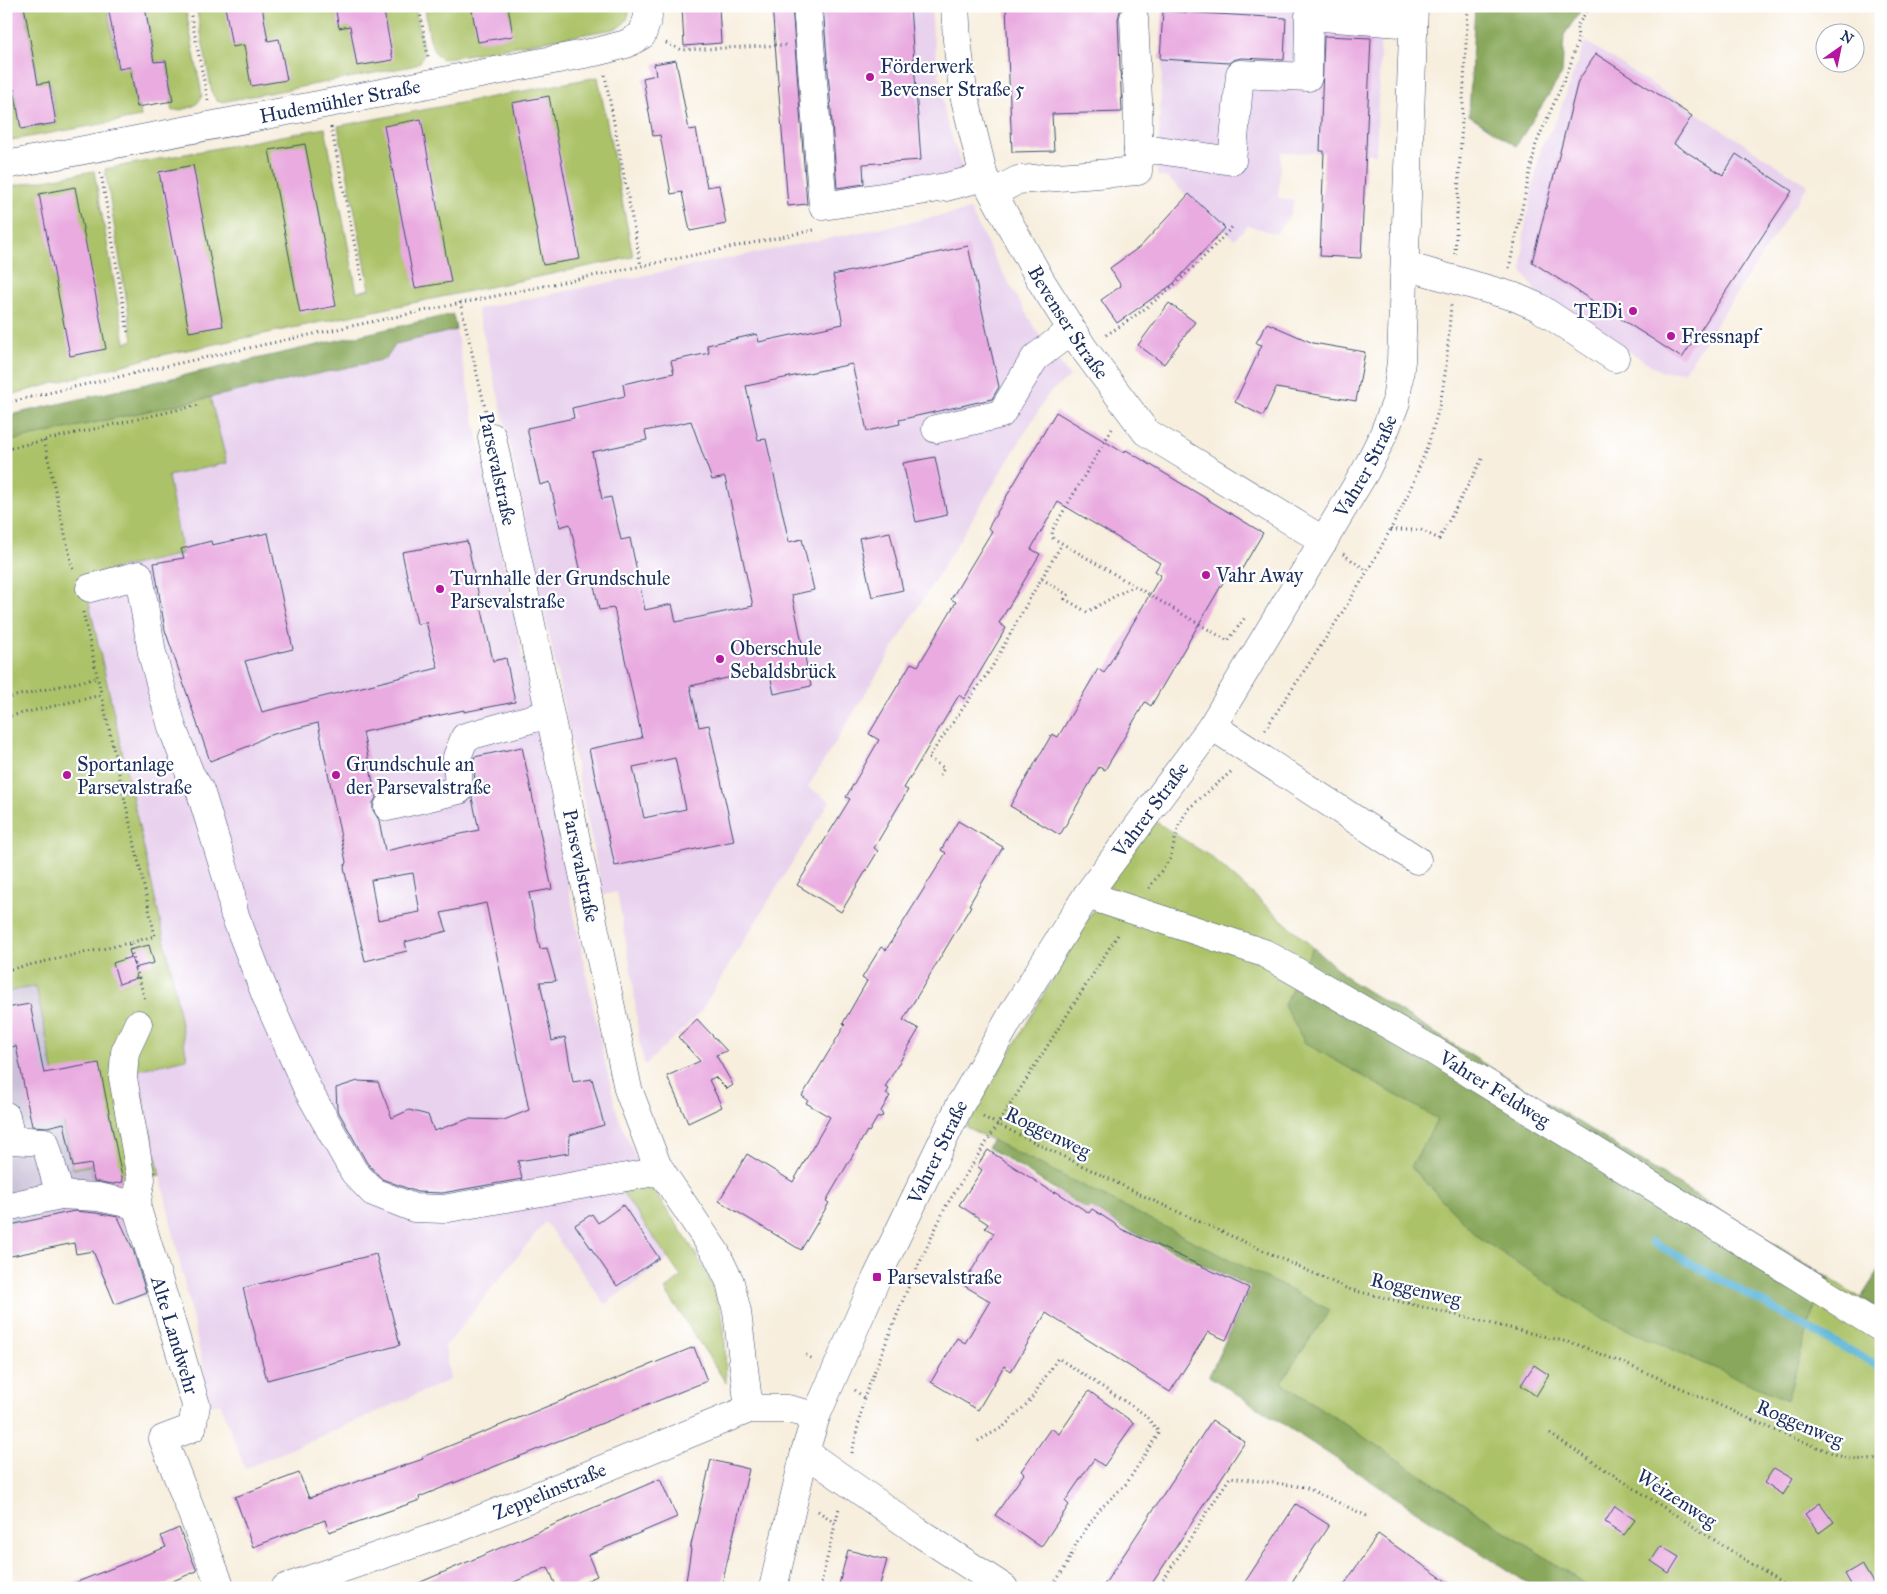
<svg xmlns="http://www.w3.org/2000/svg" width="1887" height="1594" font-family="'IM FELL Great Primer',serif">
<rect width="100%" height="100%" fill="#fff"/>
<filter id="ink" filterUnits="userSpaceOnUse"><feTurbulence type="fractalNoise" baseFrequency=".02" numOctaves="2"/><feDisplacementMap in="SourceGraphic" scale="10" xChannelSelector="R" yChannelSelector="G"/><feConvolveMatrix kernelMatrix="1 2 1 2 8 2 1 2 1" color-interpolation-filters="sRGB"/></filter>
<filter id="wash" filterUnits="userSpaceOnUse"><feTurbulence type="fractalNoise" baseFrequency=".0096" numOctaves="4" result="noise"/><feDisplacementMap in="SourceGraphic" scale="20" xChannelSelector="R" yChannelSelector="G"/><feGaussianBlur stdDeviation="1.12" result="paint"/><feColorMatrix in="noise" values="0 0 0 0 0 0 0 0 0 0 0 0 0 0 0 0 0 1.4 0 .05"/><feComposite in="paint" operator="in"/></filter>
<g filter="url(#wash)">
<rect width="100%" height="100%" fill="#f7eedd"/>
<g fill="#e8d2ee">
<path d="M 796,6 L 931,6 L 933,35 L 946,119 L 969,188 L 812,220 Z"/>
<path d="M 1165,6 L 1382,6 L 1376,154 L 1281,152 L 1278,197 L 1294,201 L 1291,213 L 1276,234 L 1248,225 L 1234,239 L 1168,178 L 1157,176 Z"/>
<path d="M 1585,41 L 1808,185 L 1685,371 L 1662,372 L 1537,293 L 1522,271 L 1524,232 L 1541,147 L 1557,119 Z"/>
<path d="M 970,210 L 996,261 L 1037,332 L 1070,377 L 1050,392 L 808,787 L 830,801 L 699,1014 L 645,1065 L 639,1042 L 633,981 L 617,892 L 603,895 L 505,423 L 477,309 Z"/>
<path d="M 456,330 L 599,1037 L 618,1116 L 638,1163 L 620,1189 L 669,1259 L 605,1304 L 545,1222 L 445,1347 L 450,1380 L 245,1469 L 220,1403 L 210,1406 L 205,1375 L 137,1070 L 187,1059 L 172,974 L 82,576 L 182,554 L 167,476 L 227,463 L 210,397 L 385,360 L 396,344 Z"/>
</g>
<path fill="#c9bfd7" d="M 36,986 L 73,1168 L 91,1165 L 95,1187 L 118,1210 L 154,1292 L 148,1296 L 115,1305 L 93,1252 L 75,1255 L 73,1244 L 6,1259 L 6,992 Z"/>
<g fill="#acc267" stroke="#647862">
<path d="M 24,6 L 107,6 L 118,68 L 130,67 L 137,107 L 140,107 L 141,117 L 6,141 L 6,90 L 14,89 L 21,129 L 57,124 L 50,83 L 38,84 Z"/>
<path d="M 145,6 L 185,6 L 202,95 C 198,109 184,109 172,111 L 170,102 L 173,101 L 166,61 L 154,62 Z"/>
<path d="M 196,6 L 415,6 L 424,53 L 420,62 L 412,66 L 221,102 L 217,101 L 212,93 Z"/>
<path d="M 425,6 L 630,6 C 629,18 626,25 614,29 L 442,59 C 429,54 427,20 425,6 Z"/>
<path d="M 598,77 L 633,257 L 153,357 L 6,396 L 6,187 L 94,171 L 125,343 L 133,340 L 105,169 L 325,128 L 357,292 L 370,289 L 338,126 Z"/>
<path d="M 205,371 L 210,397 L 227,463 L 168,476 L 182,554 L 83,576 L 172,974 L 187,1059 L 137,1070 L 160,1175 L 95,1187 L 91,1165 L 73,1169 L 36,986 L 6,992 L 6,416 Z"/>
<path d="M 1153,820 L 1211,857 L 1351,981 L 1861,1298 L 1881,1267 L 1881,1588 L 1591,1588 L 1423,1476 L 1209,1376 L 1251,1287 L 1122,1227 L 1091,1207 L 1088,1210 L 988,1147 L 992,1140 L 966,1127 L 1098,902 Z"/>
<path d="M 648,1183 C 676,1224 714,1272 723,1321 C 726,1341 725,1363 726,1383 L 665,1290 L 681,1277 L 620,1189 Z"/>
</g>
<g fill="#89a85c" stroke="#526c5d">
<path d="M 1475,6 L 1584,6 L 1564,35 L 1562,74 L 1516,146 L 1469,115 Z"/>
<path d="M 453,314 L 456,330 L 396,344 L 386,359 L 6,442 L 6,416 Z"/>
<path d="M 1313,947 L 1351,981 L 1830,1279 L 1814,1308 L 1787,1400 L 1599,1317 L 1478,1237 L 1411,1167 L 1438,1119 L 1305,1043 L 1284,1005 Z"/>
<path d="M 992,1140 L 1330,1310 L 1281,1382 L 1591,1588 L 1535,1588 L 1209,1376 L 1251,1287 L 1122,1227 L 1091,1207 L 1088,1210 L 988,1147 Z"/>
<path d="M 1881,1267 L 1881,1310 L 1861,1298 Z"/>
</g>
<g fill="none" stroke-linecap="round" stroke-linejoin="round">
<path stroke="#56b2d4" stroke-width="8" d="M 1652,1242 L 1881,1368"/>
</g>
<g id="blocks">
<g fill="#e9abe0" fill-rule="evenodd">
<path d="M 6,6 L 24,6 L 38,84 L 49,82 L 56,123 L 21,129 L 14,89 L 6,90 Z"/>
<path d="M 108,6 L 145,6 L 154,62 L 166,61 L 173,101 L 137,107 L 130,67 L 119,69 Z"/>
<path d="M 225,6 L 262,6 L 268,41 L 279,39 L 287,80 L 251,86 L 244,45 L 232,47 Z"/>
<path d="M 335,6 L 383,6 L 393,60 L 357,66 L 350,26 L 339,28 Z"/>
<path d="M 471,6 L 508,6 L 513,36 L 478,42 Z"/>
<path d="M 682,6 L 719,6 L 721,43 L 684,46 Z"/>
<path d="M 772,6 L 792,6 L 807,204 L 788,206 Z"/>
<path d="M 823,6 L 910,6 L 921,160 L 863,164 L 864,184 L 837,188 Z"/>
<path d="M 1006,6 L 1124,6 L 1120,11 L 1118,19 L 1122,112 L 1052,114 L 1054,151 L 1012,152 Z"/>
<path d="M 1163,11 L 1286,18 L 1284,60 L 1241,58 L 1233,60 L 1229,63 L 1160,59 Z"/>
<path d="M 1324,36 L 1371,38 L 1361,258 L 1320,256 L 1324,151 L 1320,151 Z"/>
<path d="M 1596,54 L 1692,116 L 1674,144 L 1723,175 L 1736,154 L 1792,191 L 1682,358 L 1532,262 L 1578,81 Z"/>
<path d="M 676,60 L 689,130 L 696,129 L 707,187 L 719,185 L 726,224 L 690,231 L 682,192 L 671,194 L 660,135 L 653,136 L 643,78 L 656,75 L 654,64 Z"/>
<path d="M 549,96 L 580,259 L 543,265 L 512,103 Z"/>
<path d="M 421,119 L 451,282 L 415,288 L 384,126 Z"/>
<path d="M 305,144 L 336,306 L 300,313 L 269,150 Z"/>
<path d="M 193,165 L 223,326 L 189,332 L 159,172 Z"/>
<path d="M 75,187 L 106,349 L 70,356 L 39,194 Z"/>
<path d="M 1189,194 L 1225,228 L 1173,284 L 1117,323 L 1101,300 L 1121,286 L 1110,268 L 1141,246 Z"/>
<path d="M 968,246 L 999,387 L 992,399 L 899,420 L 900,424 L 867,431 L 852,364 L 746,386 L 758,440 L 766,439 L 789,542 L 802,539 L 814,590 L 792,595 L 811,686 L 774,694 L 769,669 L 690,686 L 699,727 L 709,725 L 734,841 L 615,866 L 589,749 L 642,738 L 614,608 L 599,610 L 592,575 L 582,577 L 570,524 L 560,527 L 550,482 L 540,485 L 527,428 L 574,418 L 572,408 L 625,396 L 623,384 L 674,373 L 671,361 L 709,353 L 707,345 L 757,334 L 759,342 L 843,324 L 833,275 ZM 691,421 L 712,480 L 725,477 L 753,606 L 676,622 L 672,604 L 645,610 L 630,538 L 621,540 L 611,497 L 602,499 L 592,452 L 647,440 L 645,431 ZM 675,758 L 686,809 L 644,818 L 633,767 Z"/>
<path d="M 1169,303 L 1195,322 L 1164,364 L 1138,345 Z"/>
<path d="M 1267,323 L 1313,343 L 1365,352 L 1356,401 L 1276,388 L 1263,416 L 1235,402 L 1262,345 L 1256,343 Z"/>
<path d="M 1056,412 L 1124,453 L 1126,450 L 1263,533 L 1236,579 L 1228,574 L 1151,706 L 1145,702 L 1105,770 L 1099,767 L 1060,835 L 1010,806 L 1052,734 L 1058,737 L 1098,669 L 1104,673 L 1161,575 L 1155,571 L 1160,563 L 1058,502 L 1031,549 L 1040,554 L 999,623 L 1006,628 L 964,699 L 959,695 L 904,788 L 908,790 L 874,848 L 878,851 L 841,912 L 797,885 L 850,799 L 846,797 L 879,740 L 869,734 L 911,663 L 918,666 L 956,602 L 951,599 L 992,531 L 988,528 Z"/>
<path d="M 935,457 L 947,515 L 916,522 L 903,463 Z"/>
<path d="M 890,532 L 903,590 L 872,597 L 859,538 Z"/>
<path d="M 268,533 L 293,649 L 245,661 L 262,712 L 438,668 L 426,622 L 417,624 L 402,552 L 467,541 L 493,661 L 506,658 L 515,702 L 464,712 L 464,710 L 363,732 L 376,798 L 373,803 L 373,810 L 379,820 L 385,851 L 479,830 L 472,798 L 475,789 L 474,757 L 522,747 L 552,889 L 529,893 L 540,949 L 547,948 L 556,981 L 540,982 L 552,1041 L 565,1037 L 573,1082 L 592,1079 L 604,1125 L 570,1135 L 569,1153 L 518,1161 L 522,1179 L 442,1193 L 417,1192 L 382,1179 L 367,1163 L 337,1109 L 336,1088 L 358,1081 L 378,1082 L 392,1118 L 409,1110 L 428,1115 L 434,1131 L 468,1119 L 504,1120 L 529,1110 L 486,903 L 441,913 L 447,931 L 405,942 L 407,951 L 365,961 L 344,868 L 346,862 L 318,723 L 266,736 L 249,746 L 210,761 L 165,630 L 154,563 L 184,558 L 181,549 L 211,541 L 212,545 ZM 413,873 L 420,912 L 378,920 L 371,880 Z"/>
<path d="M 958,821 L 1003,847 L 969,905 L 971,906 L 903,1020 L 919,1029 L 885,1087 L 889,1089 L 886,1094 L 890,1096 L 881,1111 L 883,1116 L 877,1118 L 869,1132 L 867,1131 L 826,1201 L 829,1203 L 801,1250 L 719,1201 L 747,1154 L 793,1182 L 830,1117 L 806,1103 L 808,1100 L 802,1096 L 845,1025 L 843,1023 L 867,981 L 862,978 L 881,947 L 886,950 L 946,853 L 941,850 Z"/>
<path d="M 149,945 L 154,963 L 134,968 L 137,978 L 119,984 L 113,963 L 131,957 L 134,966 L 129,950 Z"/>
<path d="M 30,1004 L 44,1073 L 99,1063 L 123,1182 L 113,1184 L 94,1181 L 91,1164 L 73,1167 L 64,1123 L 47,1127 L 32,1126 L 16,1046 L 6,1048 L 6,1008 Z"/>
<path d="M 697,1019 L 727,1051 L 716,1055 L 733,1085 L 727,1089 L 715,1077 L 709,1080 L 722,1107 L 688,1123 L 667,1076 L 700,1061 L 678,1037 Z"/>
<path d="M 988,1150 L 1054,1193 L 1055,1191 L 1089,1213 L 1092,1209 L 1115,1224 L 1119,1228 L 1249,1288 L 1226,1340 L 1208,1332 L 1170,1392 L 1046,1313 L 1011,1371 L 1004,1366 L 978,1410 L 931,1382 L 957,1338 L 965,1343 L 990,1301 L 963,1285 L 994,1233 L 985,1228 L 988,1224 L 959,1205 L 982,1170 L 977,1166 Z"/>
<path d="M 623,1205 L 659,1258 L 617,1286 L 575,1225 L 592,1214 L 598,1223 Z"/>
<path d="M 74,1211 L 96,1213 L 118,1217 L 133,1249 L 146,1292 L 115,1304 L 93,1251 L 76,1254 L 74,1243 L 6,1257 L 6,1226 Z"/>
<path d="M 376,1254 L 400,1345 L 267,1380 L 243,1288 Z"/>
<path d="M 694,1347 L 707,1381 L 419,1497 L 420,1500 L 329,1532 L 325,1520 L 253,1547 L 235,1497 L 299,1473 L 309,1498 L 423,1459 L 422,1457 Z"/>
<path d="M 1534,1365 L 1549,1375 L 1536,1396 L 1521,1385 Z"/>
<path d="M 1089,1391 L 1134,1423 L 1104,1466 L 1094,1459 L 1065,1501 L 1069,1505 L 1041,1547 L 995,1515 L 1024,1474 L 1021,1471 L 1051,1428 L 1059,1434 Z"/>
<path d="M 1212,1420 L 1245,1442 L 1149,1588 L 1102,1588 Z"/>
<path d="M 711,1460 L 749,1469 L 721,1588 L 685,1588 L 691,1549 L 690,1549 Z"/>
<path d="M 1774,1468 L 1793,1479 L 1783,1495 L 1764,1483 Z"/>
<path d="M 660,1479 L 677,1517 L 588,1555 L 597,1576 L 570,1588 L 557,1588 L 548,1567 L 501,1588 L 407,1588 Z"/>
<path d="M 1820,1503 L 1834,1522 L 1819,1533 L 1805,1514 Z"/>
<path d="M 1296,1504 L 1329,1525 L 1288,1588 L 1241,1588 Z"/>
<path d="M 1615,1506 L 1635,1520 L 1624,1535 L 1605,1522 Z"/>
<path d="M 179,1528 L 197,1571 L 156,1588 L 67,1588 L 67,1586 L 166,1547 L 161,1536 Z"/>
<path d="M 1378,1534 L 1456,1588 L 1342,1588 Z"/>
<path d="M 1661,1546 L 1679,1557 L 1669,1573 L 1651,1561 Z"/>
<path d="M 848,1550 L 887,1560 L 879,1588 L 838,1588 Z"/>
<path d="M 1862,1564 L 1876,1588 L 1853,1588 L 1845,1574 Z"/>
</g>
</g>
</g>
<g filter="url(#ink)">
<use href="#blocks" fill-opacity="0" stroke="#3c4c71" stroke-width="1"/>
<g fill="none" stroke-linecap="round" stroke-linejoin="round">
<g stroke="#3c4c71" stroke-width="29">
<g id="minor">
<path d="M 807,6 L 823,206 L 946,187 L 984,177"/>
<path id="s1" d="M 955,6 L 957,40 L 963,91 L 984,177 L 1041,281 L 1084,349 L 1146,432 L 1324,541"/>
<path d="M 1138,150 L 1159,150 L 1232,161 L 1240,74 L 1308,77 L 1309,16 L 1413,24"/>
<path id="s2" d="M 6,165 L 600,51 L 626,44 L 642,35 L 648,17 L 647,6"/>
<path d="M 993,193 L 1018,180 L 1138,171 L 1138,100 L 1134,18"/>
<path d="M 1406,266 L 1515,297 L 1538,307 L 1615,358"/>
<path d="M 936,429 L 1001,414 L 1035,358 L 1072,330"/>
<path id="s3" d="M 492,437 L 628,1089 L 657,1165 L 716,1253 L 730,1282 L 737,1312 L 749,1409"/>
<path d="M 90,588 L 139,575 L 152,653 L 172,727 L 190,774 L 200,790 L 230,888 L 234,913 L 268,1001 L 308,1090 L 354,1172 L 373,1192 L 414,1208 L 443,1209 L 661,1171"/>
<path d="M 1212,726 L 1417,860"/>
<path d="M 388,807 L 459,790 L 457,757 L 465,737 L 549,714"/>
<path id="s4" d="M 1087,895 L 1264,953 L 1434,1051 L 1881,1328"/>
<path id="s5" d="M 138,1024 L 125,1052 L 123,1078 L 141,1179 L 136,1205 L 196,1405 L 192,1428 L 163,1439 L 221,1588"/>
<path d="M 6,1116 L 11,1140 L 45,1142 L 60,1195 L 98,1197 L 136,1205"/>
<path d="M 6,1207 L 60,1195"/>
<path d="M 805,1452 L 917,1531 L 1004,1588"/>
<path id="s6" d="M 285,1588 L 454,1530 L 749,1409 L 788,1409 L 816,1416"/>
</g>
</g>
<g stroke="#3c4c71" stroke-width="29">
<g id="major">
<path id="s7" d="M 773,1588 L 805,1452 L 816,1416 L 877,1277 L 960,1105 L 1014,1011 L 1087,895 L 1212,726 L 1366,470 L 1384,433 L 1396,402 L 1401,361 L 1414,6"/>
</g>
</g>
<g stroke="#3c4c71" stroke-width="3" stroke-dasharray="1 4" stroke-linecap="butt">
<path d="M 189,6 L 208,101"/>
<path d="M 419,6 L 428,57"/>
<path d="M 666,43 L 682,50 L 786,45"/>
<path d="M 605,75 L 641,266"/>
<path d="M 331,127 L 362,281"/>
<path d="M 101,173 L 128,333"/>
<path d="M 1455,254 L 1468,6"/>
<path d="M 1509,268 L 1536,144 L 1569,69 L 1578,40 L 1577,26 L 1590,6"/>
<path d="M 460,302 L 486,412"/>
<path d="M 1106,335 C 1155,305 1194,269 1232,227"/>
<path d="M 6,403 C 274,339 544,287 814,230"/>
<path d="M 1112,429 L 1053,529 L 1052,535 L 1053,538 L 1228,641 L 1246,616"/>
<path d="M 44,441 L 73,570"/>
<path d="M 6,449 L 199,405"/>
<path d="M 1391,530 L 1421,530 L 1439,539 L 1482,459"/>
<path d="M 1343,554 L 1367,571"/>
<path d="M 1042,579 L 1068,595 L 1065,599 L 1087,612 L 1133,586"/>
<path d="M 83,612 L 155,936 L 129,943 L 145,1000"/>
<path d="M 6,698 L 97,678"/>
<path d="M 6,717 L 101,695"/>
<path d="M 1265,730 C 1329,632 1408,525 1438,411 C 1447,377 1448,340 1451,305"/>
<path d="M 940,775 L 944,768 L 928,758 L 992,667 L 1030,598 L 1062,544"/>
<path d="M 1149,888 L 1170,859 L 1179,825 L 1188,809 L 1233,770"/>
<path d="M 6,970 L 129,943"/>
<path d="M 983,1117 L 1152,1200 L 1348,1289 L 1576,1344 L 1652,1375 L 1786,1435 L 1848,1459 L 1881,1460"/>
<path d="M 806,1355 L 814,1360"/>
<path d="M 855,1390 L 864,1398"/>
<path d="M 1550,1434 L 1789,1588"/>
<path d="M 978,1441 L 1003,1427 L 1029,1402 L 1058,1358 L 1144,1414 L 1159,1432 L 1127,1483 L 1100,1509 L 1077,1542 L 1066,1566 L 1051,1588"/>
<path d="M 852,1453 L 864,1398 L 907,1290 L 946,1206 L 1119,933"/>
<path d="M 818,1511 L 835,1523"/>
<path d="M 820,1588 L 839,1508"/>
<path d="M 1158,1588 L 1230,1477 L 1305,1487 L 1367,1516"/>
</g>
<use href="#minor" stroke="#fff" stroke-width="28"/>
<use href="#major" stroke="#fff" stroke-width="28"/>
</g>
</g>
<g fill="#b5179e" stroke="#fff" stroke-width="2">
<circle cx="870" cy="77" r="5"/>
<circle cx="1633" cy="311" r="5"/>
<circle cx="1671" cy="336" r="5"/>
<circle cx="1206" cy="575" r="5"/>
<circle cx="440" cy="589" r="5"/>
<circle cx="720" cy="659" r="5"/>
<circle cx="67" cy="775" r="5"/>
<circle cx="336" cy="775" r="5"/>
<rect x="872" y="1272" width="10" height="10" rx="2.5"/>
</g>
<g text-anchor="middle" dominant-baseline="central" stroke-width="4.5" stroke-linejoin="round" paint-order="stroke">
<g font-size="20" fill="#1b2f5e" stroke="#fff" text-anchor="start">
<text x="880" y="66">Förderwerk<tspan x="880" dy="23">Bevenser Straße 5</tspan></text>
<text x="1623" y="311" text-anchor="end">TEDi</text>
<text x="1681" y="336">Fressnapf</text>
<text x="1216" y="575">Vahr Away</text>
<text x="450" y="578">Turnhalle der Grundschule<tspan x="450" dy="23">Parsevalstraße</tspan></text>
<text x="730" y="648">Oberschule<tspan x="730" dy="23">Sebaldsbrück</tspan></text>
<text x="77" y="764">Sportanlage<tspan x="77" dy="23">Parsevalstraße</tspan></text>
<text x="346" y="764">Grundschule an<tspan x="346" dy="23">der Parsevalstraße</tspan></text>
<text x="887" y="1277">Parsevalstraße</text>
</g>
<g font-size="20" fill="#1b2f5e" stroke="#fff">
<text stroke="none"><textPath href="#s2" startOffset="340">Hudemühler Straße</textPath></text>
<text stroke="none"><textPath href="#s1" startOffset="342">Bevenser Straße</textPath></text>
<text stroke="none"><textPath href="#s7" startOffset="1278">Vahrer Straße</textPath></text>
<text transform="translate(498 469) rotate(78)">Parsevalstraße</text>
<text stroke="none"><textPath href="#s7" startOffset="872">Vahrer Straße</textPath></text>
<text stroke="none"><textPath href="#s3" startOffset="438">Parsevalstraße</textPath></text>
<text stroke="none"><textPath href="#s4" startOffset="454">Vahrer Feldweg</textPath></text>
<text transform="translate(1048 1132) rotate(26)">Roggenweg</text>
<text stroke="none"><textPath href="#s7" startOffset="468">Vahrer Straße</textPath></text>
<text transform="translate(1416 1289) rotate(13)">Roggenweg</text>
<text stroke="none"><textPath href="#s5" startOffset="322">Alte Landwehr</textPath></text>
<text transform="translate(1800 1423) rotate(23)">Roggenweg</text>
<text stroke="none"><textPath href="#s6" startOffset="282">Zeppelinstraße</textPath></text>
<text transform="translate(1677 1498) rotate(33)">Weizenweg</text>
</g>
</g>
<rect width="1887" height="1594" fill="none" stroke="#fff" stroke-width="25"/>
<g transform="translate(1840 48) rotate(33)"><circle r="24" fill="#ffffff" stroke="#a4acbf"/>
<path d="M0-4L9 19L0 12L-9 19Z" fill="#b5179e"/>
<text y="-8" font-size="14" font-weight="bold" text-anchor="middle" fill="#1b2f5e">N</text>
</g>
</svg>
